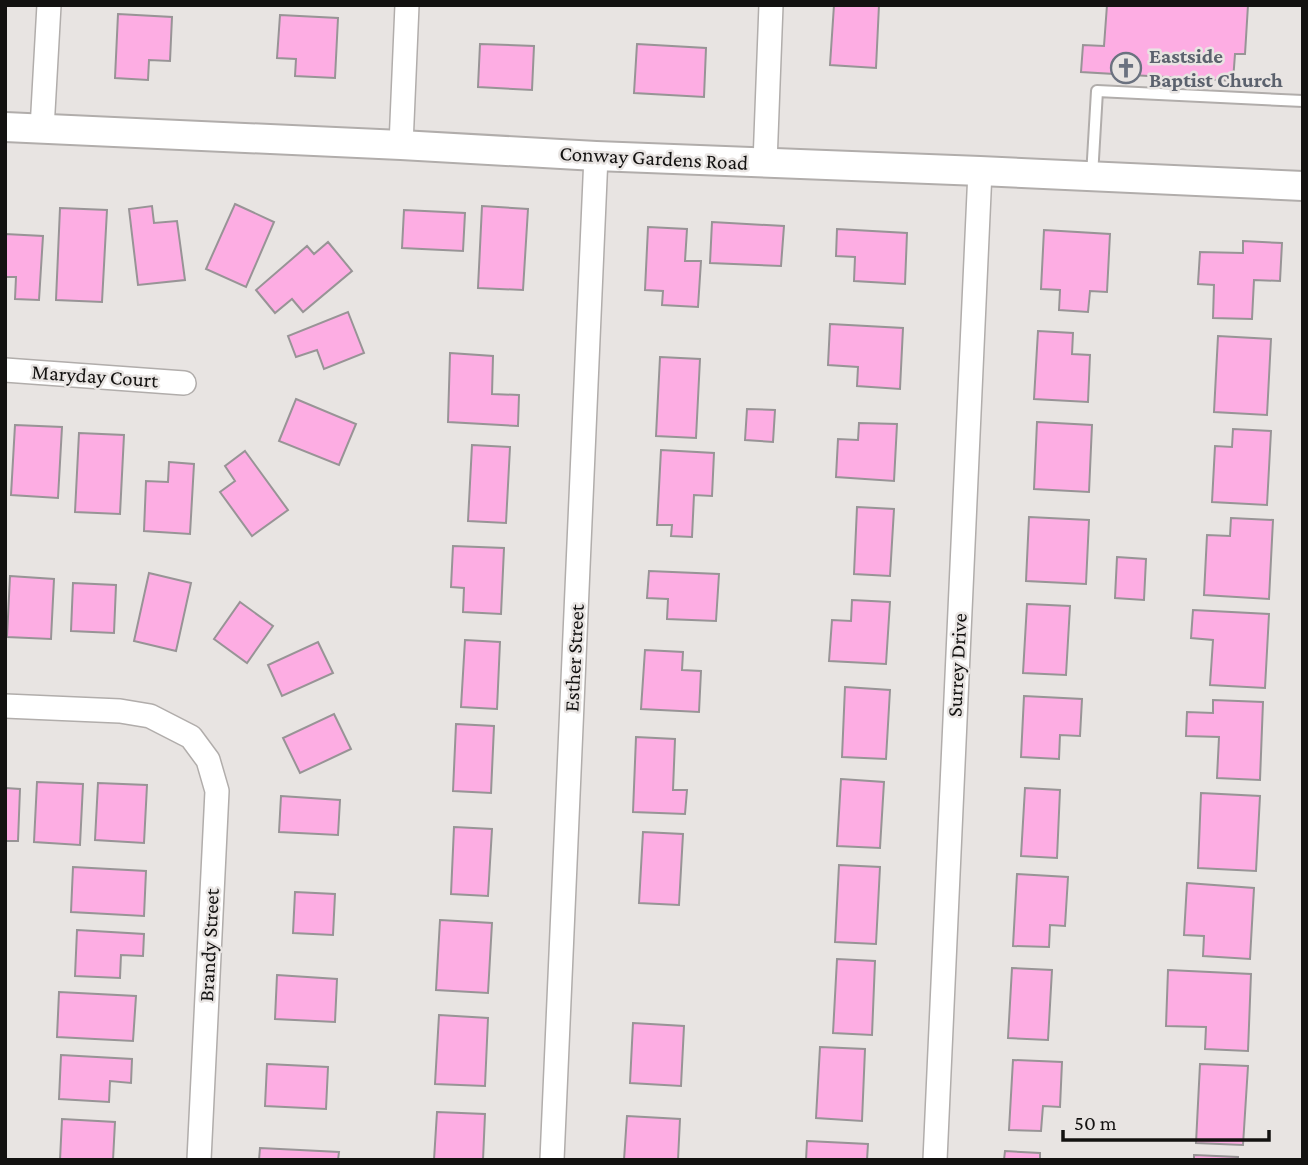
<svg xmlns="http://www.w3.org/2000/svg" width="1308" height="1165" font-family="'Crimson Pro',serif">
<rect width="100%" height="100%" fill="#e8e4e2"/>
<g fill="#fdade3" stroke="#989496" stroke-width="2">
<path d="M 834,5 L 879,5 L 876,68 L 830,65 Z"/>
<path d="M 1107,5 L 1248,5 L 1245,54 L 1235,54 L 1233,81 L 1081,72 L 1083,45 L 1104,46 Z"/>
<path d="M 118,14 L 172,17 L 170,61 L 149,60 L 148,80 L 115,78 Z"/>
<path d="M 280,15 L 338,18 L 335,78 L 295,76 L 296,59 L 277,58 Z"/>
<path d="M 480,44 L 534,46 L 532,90 L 478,87 Z"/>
<path d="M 637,44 L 706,48 L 704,97 L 634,93 Z"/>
<path d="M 235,204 L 274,222 L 246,287 L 206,269 Z"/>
<path d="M 152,206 L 154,223 L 177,221 L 185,280 L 138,285 L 129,209 Z"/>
<path d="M 482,206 L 528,209 L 523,290 L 478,288 Z"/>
<path d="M 60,208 L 107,210 L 102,302 L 56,300 Z"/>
<path d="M 404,210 L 465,213 L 463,251 L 402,248 Z"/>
<path d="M 712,222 L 784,226 L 781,266 L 710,263 Z"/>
<path d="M 648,227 L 687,229 L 685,261 L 701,261 L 698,307 L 662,305 L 663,291 L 645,290 Z"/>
<path d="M 837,229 L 907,233 L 905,284 L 854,281 L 855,257 L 836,256 Z"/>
<path d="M 1044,230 L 1110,234 L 1107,292 L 1090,291 L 1088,312 L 1059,310 L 1060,290 L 1041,289 Z"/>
<path d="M 5,234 L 43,236 L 39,300 L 15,299 L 16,277 L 5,277 Z"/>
<path d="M 1243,241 L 1282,243 L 1280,281 L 1254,280 L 1252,319 L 1213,318 L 1214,285 L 1198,284 L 1200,252 L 1243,253 Z"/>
<path d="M 328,242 L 352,271 L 303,312 L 292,299 L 275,313 L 256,290 L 307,246 L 314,254 Z"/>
<path d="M 348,312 L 364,353 L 324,369 L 317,350 L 296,357 L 288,336 Z"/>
<path d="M 830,324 L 903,328 L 900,389 L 857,386 L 858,367 L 828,365 Z"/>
<path d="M 1038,331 L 1073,333 L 1072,354 L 1090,355 L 1088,402 L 1034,399 Z"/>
<path d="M 1218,336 L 1271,339 L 1267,415 L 1214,412 Z"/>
<path d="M 450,353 L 493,356 L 492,394 L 519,395 L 518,426 L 448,422 Z"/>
<path d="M 660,357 L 700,359 L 696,438 L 656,436 Z"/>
<path d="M 296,399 L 356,424 L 339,465 L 279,441 Z"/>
<path d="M 747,409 L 775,410 L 773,442 L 745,440 Z"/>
<path d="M 1037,422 L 1092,425 L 1089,492 L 1034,489 Z"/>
<path d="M 859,423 L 897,424 L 894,481 L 836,477 L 838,439 L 858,440 Z"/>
<path d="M 15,425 L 62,427 L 58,498 L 11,495 Z"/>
<path d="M 1233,429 L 1271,431 L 1267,505 L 1212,502 L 1215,446 L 1232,447 Z"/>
<path d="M 79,433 L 124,435 L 120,514 L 75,512 Z"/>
<path d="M 472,445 L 510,447 L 506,523 L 468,521 Z"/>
<path d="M 661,450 L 714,453 L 712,496 L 694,495 L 692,537 L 671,536 L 672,525 L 657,525 Z"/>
<path d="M 245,451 L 288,510 L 252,536 L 220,492 L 235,481 L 225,466 Z"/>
<path d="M 169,462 L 194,464 L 190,534 L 144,531 L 146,481 L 168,482 Z"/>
<path d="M 857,507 L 894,509 L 890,576 L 854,574 Z"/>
<path d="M 1029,517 L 1089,520 L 1086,584 L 1026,581 Z"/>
<path d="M 1231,518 L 1273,520 L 1269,599 L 1204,595 L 1207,535 L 1230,536 Z"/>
<path d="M 453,546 L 504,548 L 501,614 L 463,612 L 464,588 L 451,587 Z"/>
<path d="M 1117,557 L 1146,559 L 1144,600 L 1115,598 Z"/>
<path d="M 649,571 L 719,574 L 716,621 L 667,619 L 668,599 L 647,598 Z"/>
<path d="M 149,573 L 191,583 L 176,651 L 134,641 Z"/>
<path d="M 10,576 L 54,579 L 51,639 L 7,637 Z"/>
<path d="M 73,583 L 116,585 L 114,633 L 71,631 Z"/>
<path d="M 852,600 L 890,602 L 886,664 L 829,661 L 832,620 L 851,621 Z"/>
<path d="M 240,602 L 273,626 L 247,663 L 214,639 Z"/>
<path d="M 1027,604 L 1070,606 L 1066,675 L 1023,673 Z"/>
<path d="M 1193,610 L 1269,614 L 1265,688 L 1210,685 L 1213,640 L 1191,638 Z"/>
<path d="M 465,640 L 500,642 L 497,709 L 461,707 Z"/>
<path d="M 318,642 L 333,673 L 282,696 L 268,665 Z"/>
<path d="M 645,650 L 683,652 L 682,670 L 701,671 L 699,712 L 641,709 Z"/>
<path d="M 845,687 L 890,690 L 886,759 L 842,757 Z"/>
<path d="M 1024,696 L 1082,699 L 1080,736 L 1060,735 L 1059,759 L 1021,757 Z"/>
<path d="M 1213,700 L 1263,702 L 1260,780 L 1217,778 L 1219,737 L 1186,736 L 1187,712 L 1213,713 Z"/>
<path d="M 334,714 L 351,749 L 300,773 L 283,738 Z"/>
<path d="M 456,724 L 494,726 L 491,793 L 453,791 Z"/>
<path d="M 636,737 L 675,739 L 673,790 L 687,790 L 685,814 L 633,812 Z"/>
<path d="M 841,779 L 884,782 L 880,848 L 837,846 Z"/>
<path d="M 37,782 L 83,784 L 80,845 L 34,842 Z"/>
<path d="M 98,783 L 147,785 L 144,843 L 95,840 Z"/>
<path d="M 5,788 L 20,789 L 18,841 L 5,841 Z"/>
<path d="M 1025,788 L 1060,790 L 1057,858 L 1021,856 Z"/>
<path d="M 1201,793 L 1260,796 L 1256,871 L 1198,868 Z"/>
<path d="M 281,796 L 340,800 L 338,835 L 279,832 Z"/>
<path d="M 454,827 L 492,829 L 488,896 L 451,894 Z"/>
<path d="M 643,832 L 683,834 L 679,905 L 639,903 Z"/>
<path d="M 839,865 L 880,867 L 876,944 L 835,942 Z"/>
<path d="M 73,867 L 146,871 L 144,916 L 71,912 Z"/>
<path d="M 1017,874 L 1068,877 L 1065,926 L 1050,925 L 1049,947 L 1013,946 Z"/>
<path d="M 1187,883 L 1254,888 L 1250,959 L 1203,956 L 1204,936 L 1184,935 Z"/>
<path d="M 295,892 L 335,894 L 333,935 L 293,933 Z"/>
<path d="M 440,920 L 492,923 L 488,993 L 436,990 Z"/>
<path d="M 77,930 L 144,934 L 143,956 L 121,955 L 120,978 L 75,976 Z"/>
<path d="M 837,959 L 875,961 L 872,1035 L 833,1033 Z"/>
<path d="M 1012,968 L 1052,970 L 1048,1040 L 1008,1038 Z"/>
<path d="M 1168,970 L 1251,974 L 1248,1051 L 1205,1049 L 1206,1027 L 1166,1026 Z"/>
<path d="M 277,975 L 337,979 L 335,1022 L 275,1019 Z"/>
<path d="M 59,992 L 136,996 L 133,1041 L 57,1037 Z"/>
<path d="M 439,1015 L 488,1018 L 485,1086 L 435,1084 Z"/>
<path d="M 633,1023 L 684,1026 L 681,1086 L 630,1083 Z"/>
<path d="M 820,1047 L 865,1049 L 862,1121 L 816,1118 Z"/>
<path d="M 61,1055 L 132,1059 L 131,1083 L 110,1081 L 109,1102 L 59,1099 Z"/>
<path d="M 1013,1060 L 1062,1062 L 1060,1107 L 1043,1106 L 1041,1131 L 1009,1130 Z"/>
<path d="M 267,1064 L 328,1067 L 326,1109 L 265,1106 Z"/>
<path d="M 1200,1064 L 1248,1066 L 1243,1145 L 1196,1143 Z"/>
<path d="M 437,1112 L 485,1114 L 483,1160 L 434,1160 Z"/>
<path d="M 627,1116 L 680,1119 L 678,1160 L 624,1160 Z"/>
<path d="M 62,1119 L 115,1122 L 113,1160 L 60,1160 Z"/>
<path d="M 807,1141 L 868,1144 L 867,1160 L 806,1160 Z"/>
<path d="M 260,1148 L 339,1152 L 338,1160 L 259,1160 Z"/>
<path d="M 1005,1151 L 1040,1153 L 1040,1160 L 1004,1160 Z"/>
<path d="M 1194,1155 L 1238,1157 L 1238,1160 L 1194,1160 Z"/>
</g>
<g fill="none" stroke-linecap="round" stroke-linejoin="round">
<g stroke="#b1adab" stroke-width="14">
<path id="service" d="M 1092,176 L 1097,91 L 1303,101"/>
</g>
<g stroke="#b1adab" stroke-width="26">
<g id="minor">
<path d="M 42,129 L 49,5"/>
<path d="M 401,145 L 407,5"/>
<path d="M 765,163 L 771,5"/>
<path d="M 5,370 L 184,383"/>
<path d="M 5,706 L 120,711 L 150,716 L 191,737 L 208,760 L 217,791 L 199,1160"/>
<path d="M 552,1160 L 596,156"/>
<path d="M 935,1160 L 980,171"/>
</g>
</g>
<g stroke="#b1adab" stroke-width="32">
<path id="tertiary" d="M 5,127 L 401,145 L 596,156 L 980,171 L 1303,186"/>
</g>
<use href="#service" stroke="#fff" stroke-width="10"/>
<use href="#minor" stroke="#fff" stroke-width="23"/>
<use href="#tertiary" stroke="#fff" stroke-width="28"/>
</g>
<defs>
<g id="church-ring" transform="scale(1.575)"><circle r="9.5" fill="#e8e4e2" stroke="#6b7280" stroke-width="1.5"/><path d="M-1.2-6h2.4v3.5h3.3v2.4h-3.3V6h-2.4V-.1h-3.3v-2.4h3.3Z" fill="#6b7280"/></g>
</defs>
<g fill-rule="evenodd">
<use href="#church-ring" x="1126" y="68"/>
</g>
<g text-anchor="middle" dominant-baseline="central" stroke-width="5" stroke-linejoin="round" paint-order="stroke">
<g font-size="21" font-weight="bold" fill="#5b616d" stroke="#e8e4e2" text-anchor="start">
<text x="1149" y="56">Eastside<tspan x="1149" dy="24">Baptist Church</tspan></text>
</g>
<g font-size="21" fill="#131211" stroke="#e8e4e2">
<text transform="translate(654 158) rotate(3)">Conway Gardens Road</text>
<text transform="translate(95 376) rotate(4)">Maryday Court</text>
<text transform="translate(574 658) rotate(-87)">Esther Street</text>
<text transform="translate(957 665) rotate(-87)">Surrey Drive</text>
<text transform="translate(209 945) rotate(-87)">Brandy Street</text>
</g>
</g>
<rect width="1308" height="1165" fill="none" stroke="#131211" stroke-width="14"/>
<path d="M1063 1130v10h206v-10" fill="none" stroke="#131211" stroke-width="3.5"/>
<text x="1074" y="1130" font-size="21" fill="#131211" stroke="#e8e4e2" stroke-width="5" paint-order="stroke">50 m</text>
</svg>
